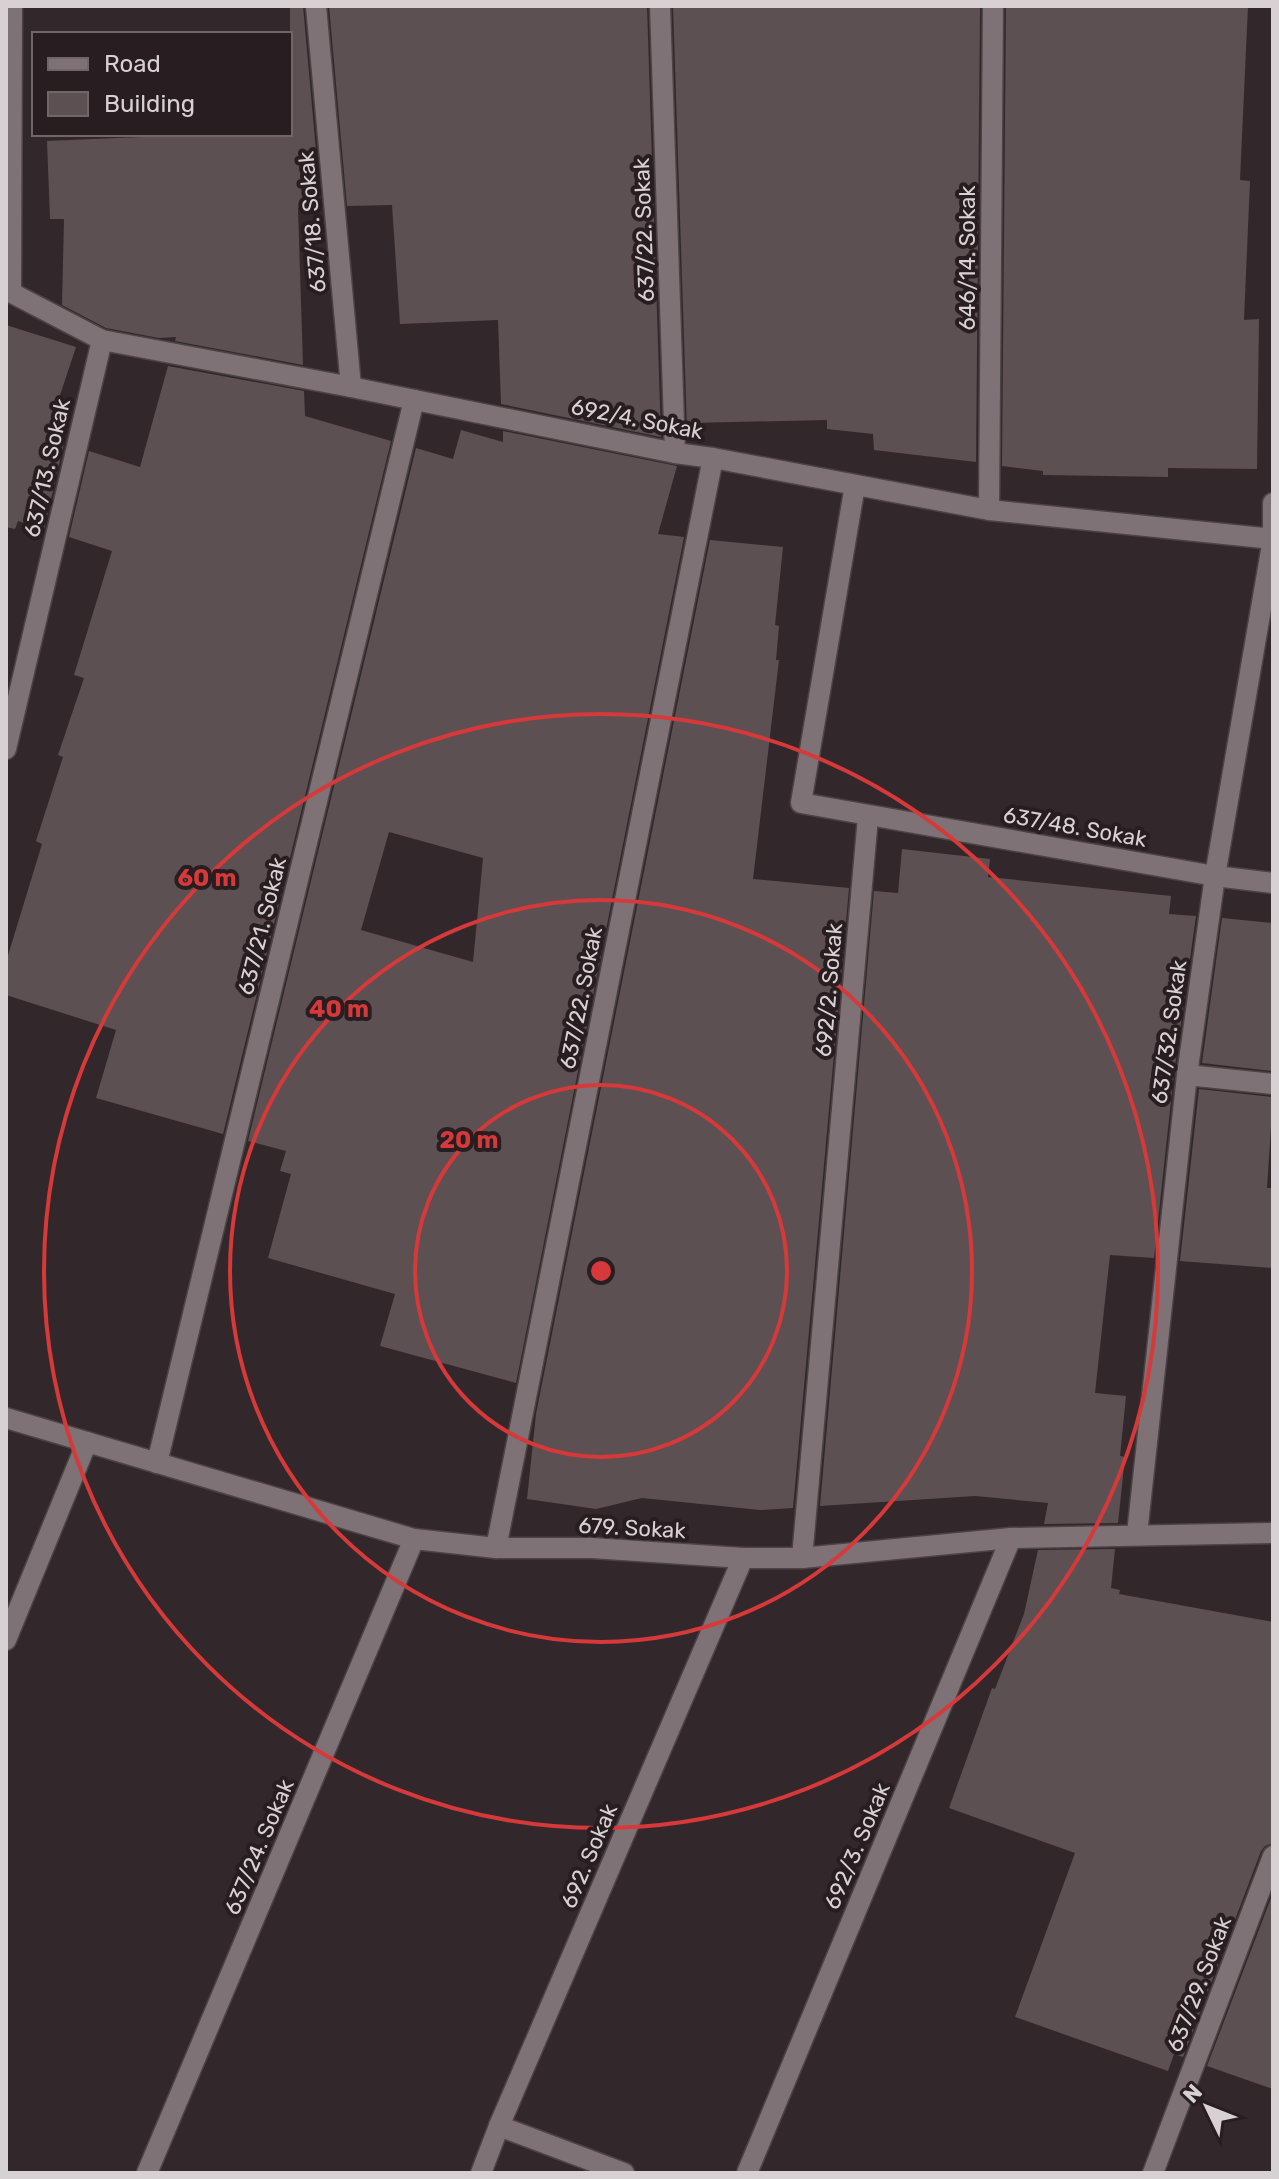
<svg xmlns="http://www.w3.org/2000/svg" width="1279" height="2179" font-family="Rubik,sans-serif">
<rect width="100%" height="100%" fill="#32282b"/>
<g fill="#5c5053" fill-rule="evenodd">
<path d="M 290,6 L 303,6 L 321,207 L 298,208 L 303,365 L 175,341 L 176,337 L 159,338 L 106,328 L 62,305 L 64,219 L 50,219 L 47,141 L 212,134 L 290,134 Z"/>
<path d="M 329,6 L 647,6 L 661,437 L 501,404 L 498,320 L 400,324 L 392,205 L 347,206 Z"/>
<path d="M 673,6 L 980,6 L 976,462 L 874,450 L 873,434 L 827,429 L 827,420 L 689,423 L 687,429 Z"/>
<path d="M 1006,6 L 1248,6 L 1240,180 L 1250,181 L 1244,320 L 1259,319 L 1257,469 L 1168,468 L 1168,477 L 1043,475 L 1043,471 L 1002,466 Z"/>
<path d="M 6,325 L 76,347 L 46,437 L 64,443 L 44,529 L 18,521 L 15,529 L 6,527 Z"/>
<path d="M 168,366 L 304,391 L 305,416 L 391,441 L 223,1134 L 96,1098 L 116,1030 L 6,995 L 6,962 L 42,844 L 36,841 L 63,757 L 58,755 L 84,678 L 74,675 L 112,551 L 69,537 L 89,451 L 140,467 Z"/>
<path d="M 461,430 L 503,442 L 503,431 L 677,466 L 658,534 L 684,537 L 516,1383 L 380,1346 L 395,1294 L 268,1258 L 291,1174 L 280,1171 L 286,1151 L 248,1141 L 416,448 L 453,459 ZM 389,832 L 483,858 L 473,962 L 361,930 Z"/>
<path d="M 710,540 L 783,547 L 775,625 L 779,626 L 776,660 L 779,660 L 753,879 L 849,888 L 793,1508 L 760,1510 L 642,1498 L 596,1509 L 527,1499 L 536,1414 Z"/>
<path d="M 902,849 L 990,859 L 988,877 L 1171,896 L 1169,914 L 1196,916 L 1174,1073 L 1154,1258 L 1110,1255 L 1095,1393 L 1126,1396 L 1120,1456 L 1125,1457 L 1118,1523 L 1044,1524 L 1048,1503 L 975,1496 L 820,1506 L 874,891 L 898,893 Z"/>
<path d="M 1222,918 L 1273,923 L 1273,1071 L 1202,1063 Z"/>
<path d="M 1199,1089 L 1273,1097 L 1267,1188 L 1273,1188 L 1273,1268 L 1180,1261 Z"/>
<path d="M 1115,1549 L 1111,1588 L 1120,1590 L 1119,1594 L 1273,1622 L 1273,1843 L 1265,1846 L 1261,1851 L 1183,2057 L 1174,2054 L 1168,2071 L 1015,2017 L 1075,1853 L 949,1808 L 992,1688 L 995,1689 L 1024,1614 L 1038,1550 Z"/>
<path d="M 1273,1893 L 1273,2089 L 1207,2066 Z"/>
</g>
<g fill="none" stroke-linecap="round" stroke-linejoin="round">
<g stroke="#4b4345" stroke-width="23">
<g id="minor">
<path d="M 316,6 L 351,387"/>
<path d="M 660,6 L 675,453"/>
<path d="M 6,290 L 102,340 L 351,387 L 675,453 L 713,458 L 989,510 L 1273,539"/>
<path d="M 11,291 L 12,6"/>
<path d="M 855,485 L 801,803 L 1215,876 L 1273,883"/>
<path d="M 989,510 L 993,6"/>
<path d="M 6,749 L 102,340"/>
<path d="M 1187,1075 L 1273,1084"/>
<path d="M 6,1418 L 414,1539 L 496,1548 L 592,1548 L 743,1558 L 802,1558 L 1011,1538 L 1273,1533"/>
<path d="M 157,1463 L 414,400"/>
<path d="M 1137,1534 L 1187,1075 L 1215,876 L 1273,539 L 1273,503"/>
<path d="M 496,1548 L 713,458"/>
<path d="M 802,1558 L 868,817"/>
<path d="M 6,1640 L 87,1442"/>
<path d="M 499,2126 L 624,2173"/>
<path d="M 147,2173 L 414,1539"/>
<path d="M 481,2173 L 499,2126 L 743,1558"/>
<path d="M 747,2173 L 1011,1538"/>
<path d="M 1153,2173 L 1273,1856"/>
</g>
</g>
<use href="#minor" stroke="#7f7276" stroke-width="20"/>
</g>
<g fill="none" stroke="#d63939" stroke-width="4">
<circle cx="601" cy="1271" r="186"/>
<circle cx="601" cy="1271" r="371"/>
<circle cx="601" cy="1271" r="557"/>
</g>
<g text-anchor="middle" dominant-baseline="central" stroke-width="8" stroke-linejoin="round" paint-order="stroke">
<g font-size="22" fill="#d8d1d3" stroke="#281e21">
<text transform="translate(312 222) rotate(-95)">637/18. Sokak</text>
<text transform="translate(644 230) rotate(-92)">637/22. Sokak</text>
<text transform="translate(967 258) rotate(-90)">646/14. Sokak</text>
<text transform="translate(637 419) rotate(11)">692/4. Sokak</text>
<text transform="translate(47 468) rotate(-77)">637/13. Sokak</text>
<text transform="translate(1075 827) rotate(10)">637/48. Sokak</text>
<text transform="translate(262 926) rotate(-76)">637/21. Sokak</text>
<text transform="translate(829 990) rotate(-85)">692/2. Sokak</text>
<text transform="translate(581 998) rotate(-79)">637/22. Sokak</text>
<text transform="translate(1169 1032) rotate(-82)">637/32. Sokak</text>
<text transform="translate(632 1528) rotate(3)">679. Sokak</text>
<text transform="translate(857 1846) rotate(-67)">692/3. Sokak</text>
<text transform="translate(259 1847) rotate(-67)">637/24. Sokak</text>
<text transform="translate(589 1856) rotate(-67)">692. Sokak</text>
<text transform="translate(1199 1984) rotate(-69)">637/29. Sokak</text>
</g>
</g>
<circle cx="601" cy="1271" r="12" fill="#d63939" stroke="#281e21" stroke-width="4"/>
<g font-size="24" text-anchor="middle" font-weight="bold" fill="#d63939" stroke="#281e21" stroke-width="8" stroke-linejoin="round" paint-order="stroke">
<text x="207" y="886">60 m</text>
<text x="339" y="1017">40 m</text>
<text x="469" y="1148">20 m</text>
</g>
<rect width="1279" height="2179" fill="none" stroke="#d8d1d3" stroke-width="16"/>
<rect x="32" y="32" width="260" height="104" fill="#281e21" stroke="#6e6668" stroke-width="2"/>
<rect x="48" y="58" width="40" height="12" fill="#7f7276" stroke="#6e6668" stroke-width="2"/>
<text x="104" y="72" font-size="24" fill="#d8d1d3">Road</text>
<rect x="48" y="92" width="40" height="24" fill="#5c5053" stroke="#6e6668" stroke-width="2"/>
<text x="104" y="112" font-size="24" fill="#d8d1d3">Building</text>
<g transform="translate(1207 2107) rotate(313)" stroke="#281e21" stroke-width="6" paint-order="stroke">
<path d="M0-6L14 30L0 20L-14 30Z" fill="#d8d1d3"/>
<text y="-12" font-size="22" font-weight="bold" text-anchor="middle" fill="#d8d1d3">N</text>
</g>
</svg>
